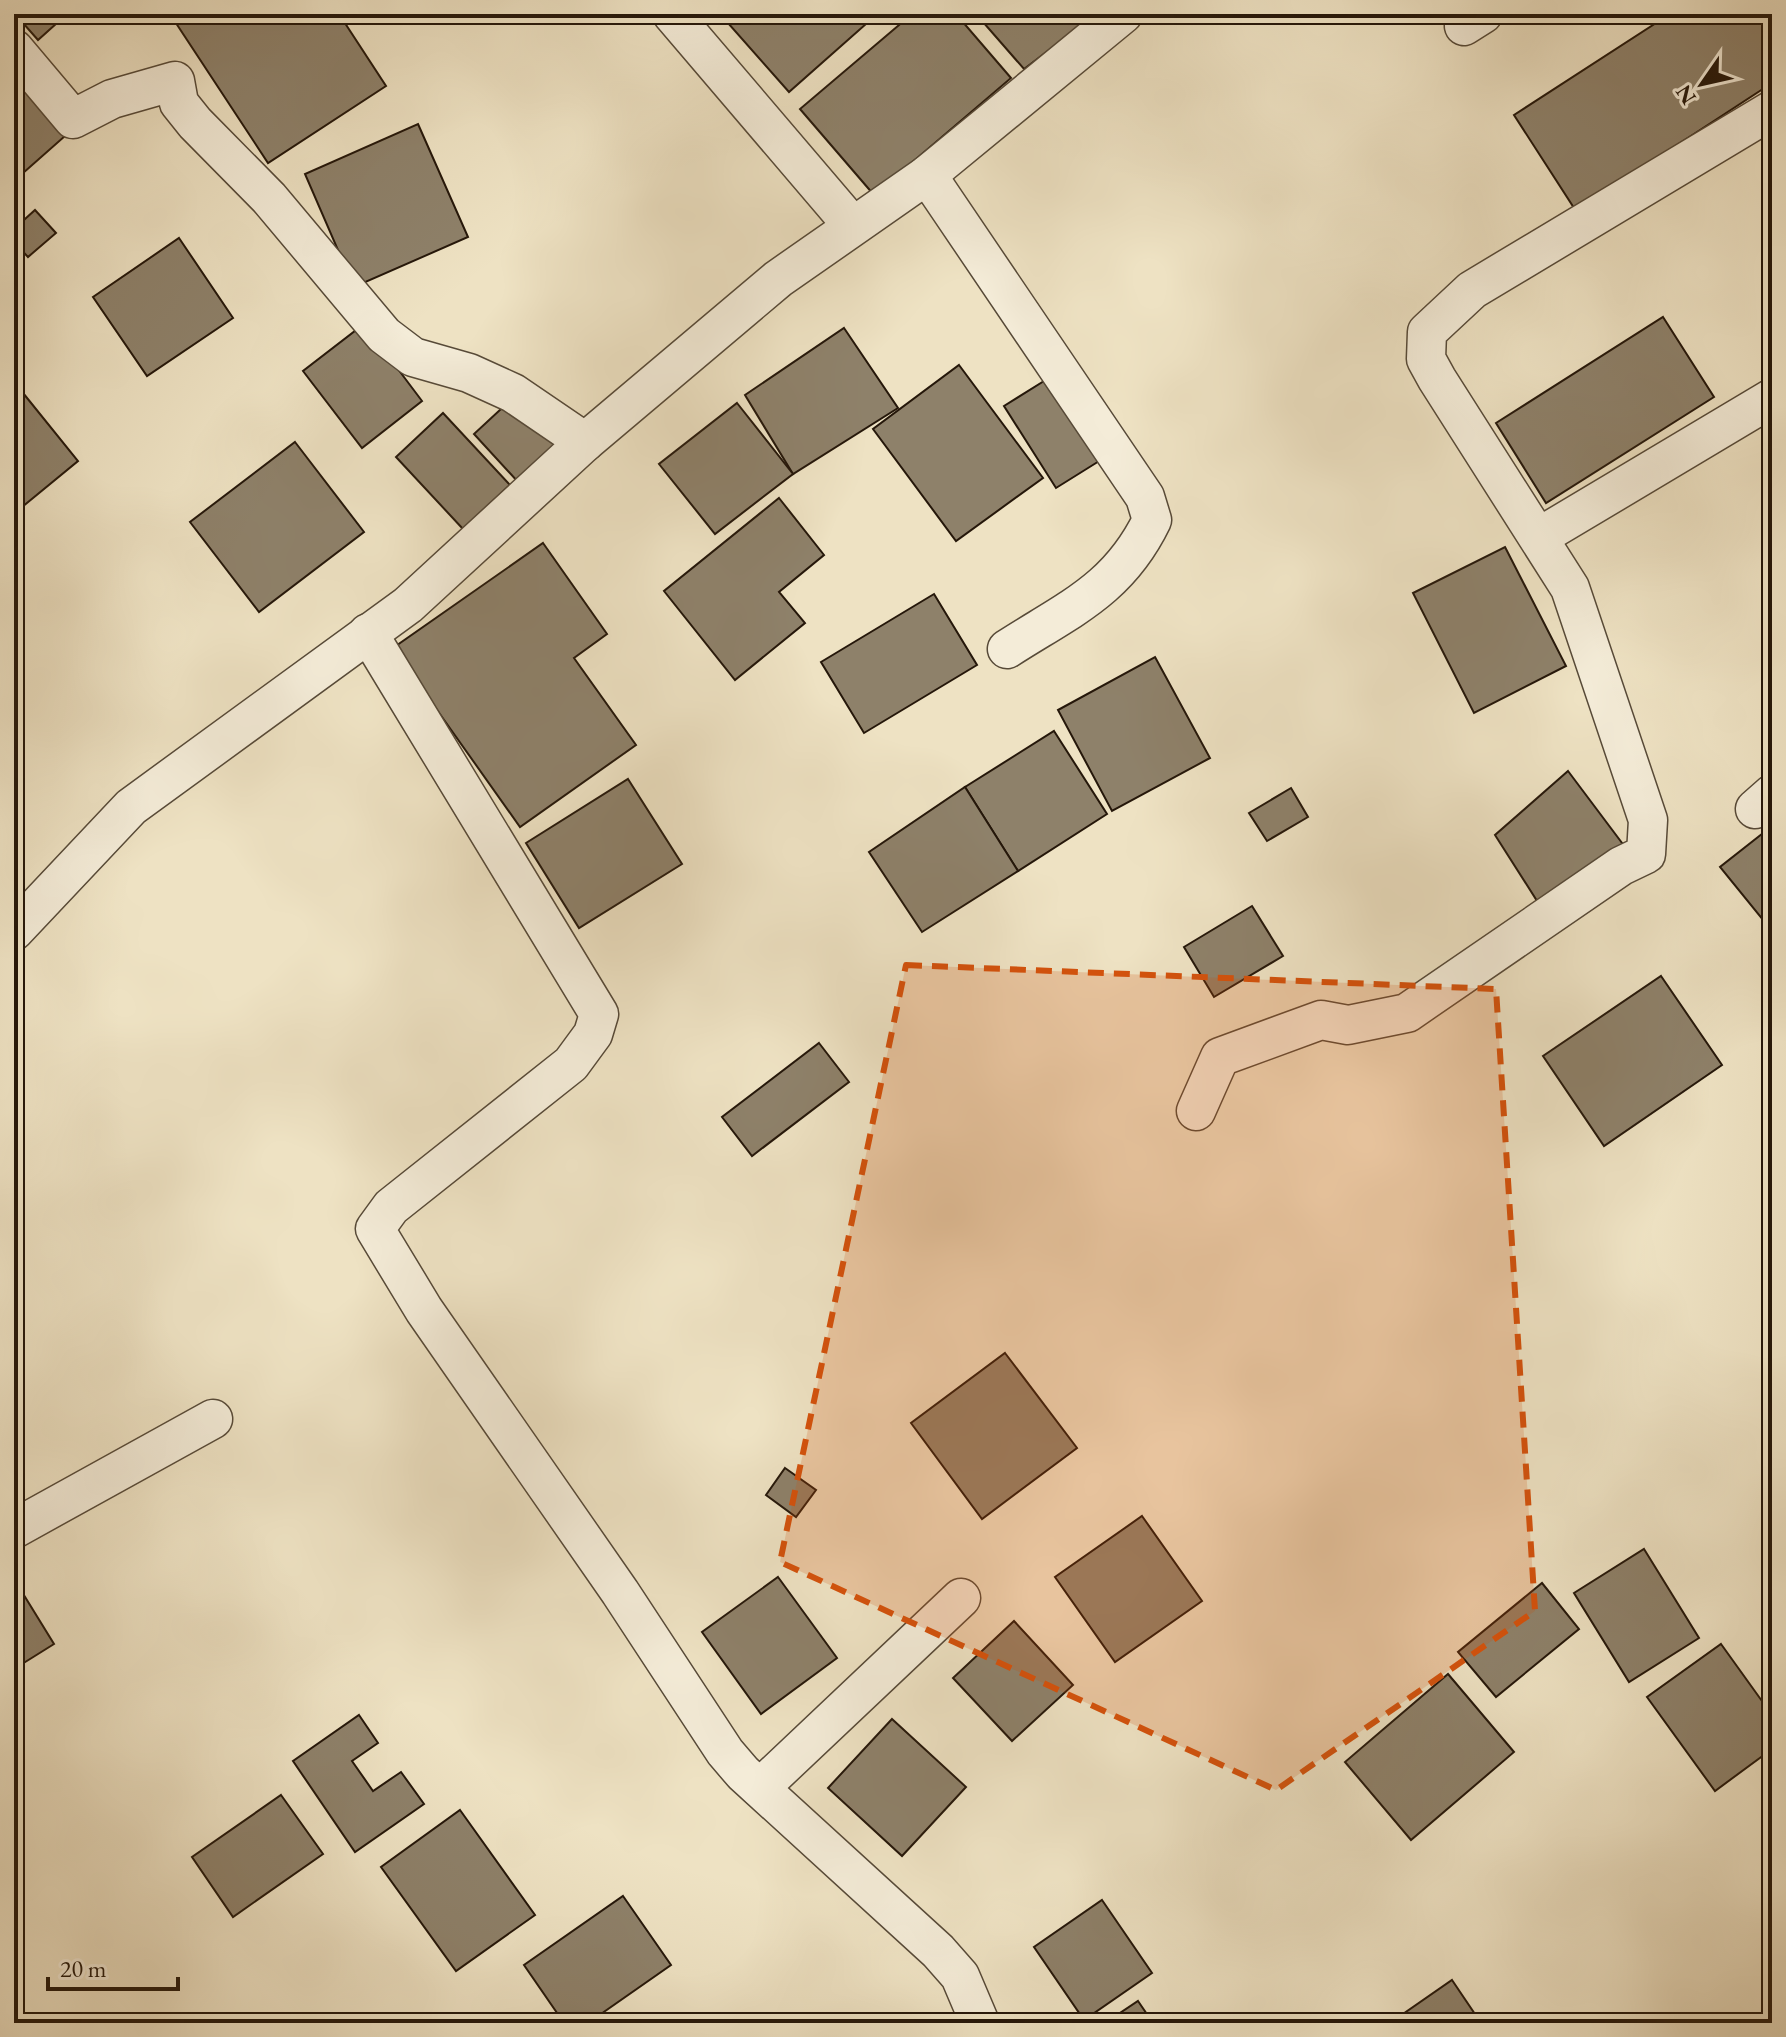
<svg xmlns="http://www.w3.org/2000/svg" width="1786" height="2037" font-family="'EB Garamond',serif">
<rect width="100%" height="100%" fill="#eee2c3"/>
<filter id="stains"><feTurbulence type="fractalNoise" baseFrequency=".0025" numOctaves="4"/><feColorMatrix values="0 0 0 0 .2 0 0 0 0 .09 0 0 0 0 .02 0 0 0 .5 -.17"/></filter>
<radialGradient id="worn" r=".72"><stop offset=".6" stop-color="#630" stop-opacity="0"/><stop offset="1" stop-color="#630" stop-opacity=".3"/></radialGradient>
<g fill="#8e816a" stroke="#25170a" stroke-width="2">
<path d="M 15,14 L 67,14 L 38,40 Z"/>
<path d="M 170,14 L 339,14 L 386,86 L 268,163 Z"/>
<path d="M 720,14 L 873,14 L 875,16 L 789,92 Z"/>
<path d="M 912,14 L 956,14 L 1011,78 L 874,195 L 800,109 Z"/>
<path d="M 976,14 L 1097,14 L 1024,69 Z"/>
<path d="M 1670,14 L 1772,14 L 1772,83 L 1576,211 L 1514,115 Z"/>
<path d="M 14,78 L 65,136 L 14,181 Z"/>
<path d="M 418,124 L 468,237 L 354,287 L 305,174 Z"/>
<path d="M 35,210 L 56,233 L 28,257 L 14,242 L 14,229 Z"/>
<path d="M 179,238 L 233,318 L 147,376 L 93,297 Z"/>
<path d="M 1663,317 L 1714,397 L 1546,503 L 1496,423 Z"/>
<path d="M 364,324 L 422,401 L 362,448 L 303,371 Z"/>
<path d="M 844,328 L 898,408 L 793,474 L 745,395 Z"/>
<path d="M 959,365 L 1043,478 L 956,541 L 873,429 Z"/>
<path d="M 1052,376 L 1104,458 L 1056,488 L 1004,406 Z"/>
<path d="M 19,388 L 78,461 L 16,512 L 14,392 Z"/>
<path d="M 514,397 L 558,446 L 519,483 L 474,434 Z"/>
<path d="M 737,403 L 793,474 L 715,534 L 659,464 Z"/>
<path d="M 443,413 L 510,485 L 463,529 L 396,457 Z"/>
<path d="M 295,442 L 364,532 L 259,612 L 190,522 Z"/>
<path d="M 779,498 L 824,555 L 779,592 L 805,623 L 735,680 L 664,591 Z"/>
<path d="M 543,543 L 607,634 L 574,658 L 636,745 L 520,827 L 393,648 Z"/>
<path d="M 1505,547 L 1566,666 L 1474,713 L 1413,593 Z"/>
<path d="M 934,594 L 977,665 L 864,733 L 821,662 Z"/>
<path d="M 1155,657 L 1210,758 L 1112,811 L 1058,710 Z"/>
<path d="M 1054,731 L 1107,814 L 1018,871 L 965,787 Z"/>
<path d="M 1568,771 L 1625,847 L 1539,904 L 1495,835 Z"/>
<path d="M 628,779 L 682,864 L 579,928 L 526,843 Z"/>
<path d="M 965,787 L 1018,871 L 922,932 L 869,852 Z"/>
<path d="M 1291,788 L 1308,817 L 1267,841 L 1249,813 Z"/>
<path d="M 1772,826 L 1772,931 L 1720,867 Z"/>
<path d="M 1252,906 L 1283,956 L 1214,997 L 1184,947 Z"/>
<path d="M 1661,976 L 1722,1065 L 1604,1146 L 1543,1056 Z"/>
<path d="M 819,1043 L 849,1082 L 752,1156 L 722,1117 Z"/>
<path d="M 1005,1353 L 1077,1448 L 982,1519 L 911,1423 Z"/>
<path d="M 785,1468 L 816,1490 L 796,1517 L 766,1495 Z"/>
<path d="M 1142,1516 L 1202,1601 L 1115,1662 L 1055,1577 Z"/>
<path d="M 1644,1549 L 1699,1638 L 1629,1682 L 1574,1593 Z"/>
<path d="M 778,1577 L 837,1658 L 761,1714 L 702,1632 Z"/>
<path d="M 14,1579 L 54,1644 L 14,1669 Z"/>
<path d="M 1542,1583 L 1579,1629 L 1496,1697 L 1458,1652 Z"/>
<path d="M 1014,1621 L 1073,1685 L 1012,1741 L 953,1678 Z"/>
<path d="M 1721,1644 L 1772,1715 L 1772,1749 L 1715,1791 L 1647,1697 Z"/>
<path d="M 1448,1674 L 1514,1752 L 1411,1840 L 1345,1762 Z"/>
<path d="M 359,1715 L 378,1743 L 352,1761 L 373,1791 L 401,1772 L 424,1804 L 355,1852 L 293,1761 Z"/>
<path d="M 892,1719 L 966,1787 L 902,1856 L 828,1788 Z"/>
<path d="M 281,1795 L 323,1854 L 233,1917 L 192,1857 Z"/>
<path d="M 460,1810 L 535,1915 L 456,1971 L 381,1867 Z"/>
<path d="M 623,1896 L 671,1965 L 588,2023 L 564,2023 L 524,1965 Z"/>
<path d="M 1102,1900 L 1152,1973 L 1084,2020 L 1034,1947 Z"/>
<path d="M 1452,1980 L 1481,2023 L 1390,2023 Z"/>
<path d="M 1138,2001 L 1153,2023 L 1105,2023 Z"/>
<path d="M 1182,2014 L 1189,2023 L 1168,2023 Z"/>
</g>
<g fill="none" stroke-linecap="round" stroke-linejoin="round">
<g stroke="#574a38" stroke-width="41">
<g id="minor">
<path d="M 672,14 L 852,225"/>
<path d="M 1464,26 L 1483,14"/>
<path d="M 14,49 L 73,119 L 112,99 L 175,81 L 179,103 L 195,123 L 269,198 L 384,335 L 413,357 L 469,373 L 513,393 L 585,442"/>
<path d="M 927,175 L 1145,497 L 1152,520 C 1118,590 1069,609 1007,649"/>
<path d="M 1539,537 L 1772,398"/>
<path d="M 368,633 L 599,1014 L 593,1034 L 571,1064 L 391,1207 L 375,1229 L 424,1310 L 620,1592 L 725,1752 L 743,1773 L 938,1951 L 960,1976 L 980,2023"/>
<path d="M 1755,809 L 1772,794"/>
<path d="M 14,931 L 131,807 L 408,605 L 585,442 L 778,279 L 927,175 L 1123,14"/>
<path d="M 1196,1111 L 1220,1057 L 1321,1020 L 1348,1025 L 1407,1013 L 1621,866 L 1646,854 L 1648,820 L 1570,588 L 1437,379 L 1426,359 L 1427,332 L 1472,290 L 1772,110"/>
<path d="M 14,1529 L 213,1419"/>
<path d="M 760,1788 L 961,1598"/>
</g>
</g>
<use href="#minor" stroke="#f4ecd8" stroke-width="38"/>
</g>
<path fill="#d4520c" fill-opacity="0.2" stroke="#d4520c" stroke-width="6" stroke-dasharray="16 10" stroke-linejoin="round" d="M 906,965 L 1496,989 L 1535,1611 L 1276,1790 L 780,1562 Z"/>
<rect width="1786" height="2037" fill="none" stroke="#eee2c3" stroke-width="48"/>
<rect x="16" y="16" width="1754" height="2005" fill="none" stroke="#25170a" stroke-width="4"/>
<rect x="24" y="24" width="1738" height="1989" fill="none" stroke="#25170a" stroke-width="2"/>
<g transform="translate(1702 84) rotate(236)" stroke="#f4ecd8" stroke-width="6" paint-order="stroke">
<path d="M0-6L14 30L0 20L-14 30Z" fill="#25170a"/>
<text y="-12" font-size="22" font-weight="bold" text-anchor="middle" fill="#25170a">N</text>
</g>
<path d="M48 1977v12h130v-12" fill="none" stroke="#25170a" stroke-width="4"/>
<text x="60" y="1977" font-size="24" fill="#25170a" stroke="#f4ecd8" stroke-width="6" paint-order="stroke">20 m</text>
<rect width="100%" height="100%" filter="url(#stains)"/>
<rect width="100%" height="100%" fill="url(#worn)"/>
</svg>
